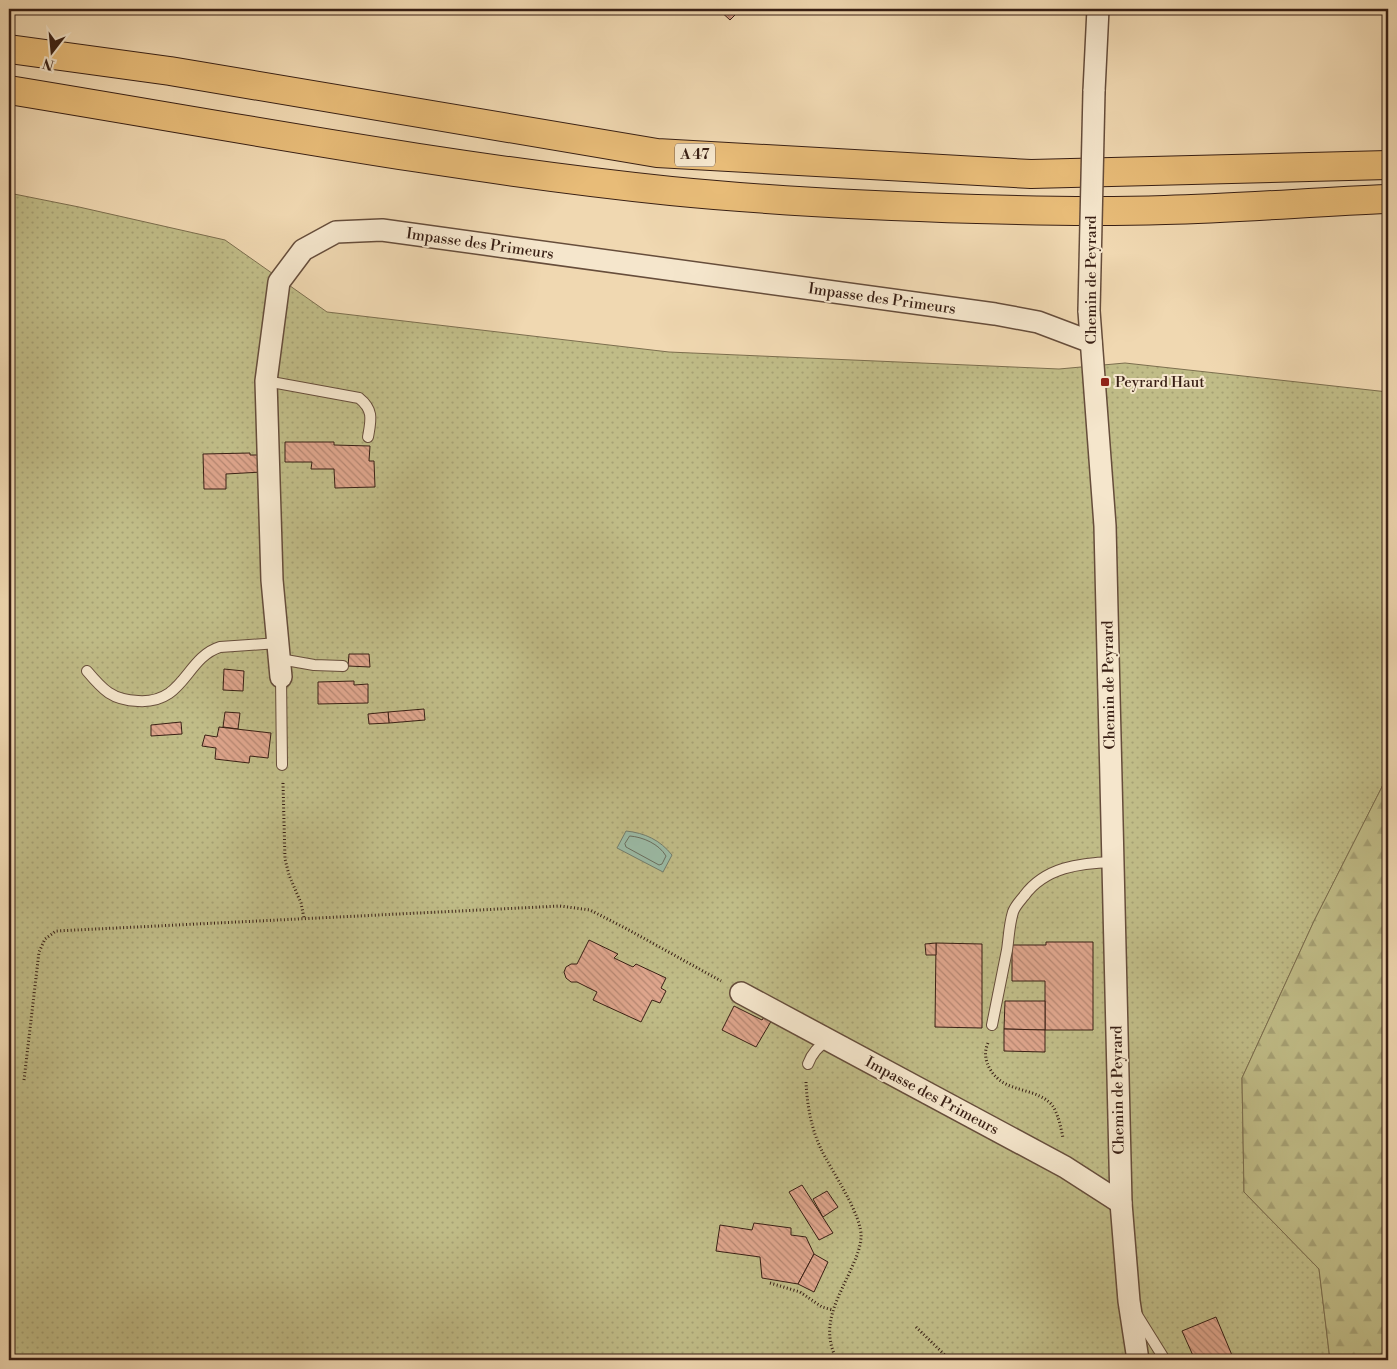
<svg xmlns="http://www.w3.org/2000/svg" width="1397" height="1369" font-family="'Libre Bodoni',serif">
<defs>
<pattern id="grass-dots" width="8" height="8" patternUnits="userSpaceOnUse" patternTransform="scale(1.25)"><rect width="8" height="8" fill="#c0bc87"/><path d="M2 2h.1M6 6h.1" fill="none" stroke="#a6a174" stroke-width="1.8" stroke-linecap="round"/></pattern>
<pattern id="forest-firs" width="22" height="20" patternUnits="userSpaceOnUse" patternTransform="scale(1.25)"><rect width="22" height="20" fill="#c0bc87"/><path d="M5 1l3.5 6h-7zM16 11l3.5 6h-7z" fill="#a6a174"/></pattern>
<pattern id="building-back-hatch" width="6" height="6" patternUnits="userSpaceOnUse" patternTransform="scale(1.25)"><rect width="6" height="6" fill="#dea58c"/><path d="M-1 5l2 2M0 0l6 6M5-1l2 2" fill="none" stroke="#b58671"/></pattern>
</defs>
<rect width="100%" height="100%" fill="#f0d8b1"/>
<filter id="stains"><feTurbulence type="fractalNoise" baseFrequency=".004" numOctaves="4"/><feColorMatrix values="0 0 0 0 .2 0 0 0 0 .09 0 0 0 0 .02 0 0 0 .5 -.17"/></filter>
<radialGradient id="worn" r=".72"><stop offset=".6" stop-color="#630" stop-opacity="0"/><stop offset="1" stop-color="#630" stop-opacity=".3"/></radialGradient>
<path fill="url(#grass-dots)" stroke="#7c6e4e" d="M 9,193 L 79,207 L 225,240 L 327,312 L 669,352 L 1059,369 L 1125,363 L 1388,392 L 1388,775 L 1314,921 L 1242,1078 L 1244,1192 L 1319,1269 L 1330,1360 L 9,1360 Z"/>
<path fill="url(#forest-firs)" stroke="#7c6e4e" d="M 1388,775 L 1388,1360 L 1330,1360 L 1319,1269 L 1244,1192 L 1242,1078 L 1314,921 Z"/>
<path fill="#9bbba6" stroke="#737d6c" d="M 626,831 C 645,833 660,840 672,855 L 663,872 L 617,848 Z"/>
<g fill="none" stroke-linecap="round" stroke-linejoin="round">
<path stroke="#6a6d5d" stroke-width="1" d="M 630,836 C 643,837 659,844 666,856 L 662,864 L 659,865 L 626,847 L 625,844 Z"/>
</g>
<g fill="url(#building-back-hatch)" stroke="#381f14">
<path d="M 718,9 L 741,9 L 730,20 Z"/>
<path d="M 285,442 L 334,442 L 334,445 L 370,446 L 369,461 L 374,461 L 375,487 L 335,488 L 334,469 L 311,469 L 312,462 L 285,462 Z"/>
<path d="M 250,453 L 250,455 L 262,455 L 262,472 L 226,474 L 226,489 L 204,489 L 203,454 Z"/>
<path d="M 349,654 L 369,654 L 370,667 L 348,666 Z"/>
<path d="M 224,669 L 244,671 L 243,691 L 223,690 Z"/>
<path d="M 354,681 L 354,685 L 368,684 L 368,703 L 318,704 L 318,682 Z"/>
<path d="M 424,709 L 425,720 L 389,723 L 388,712 Z"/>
<path d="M 225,712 L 240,713 L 238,729 L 223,727 Z"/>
<path d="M 388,712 L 389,723 L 369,724 L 368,714 Z"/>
<path d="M 181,722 L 182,734 L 151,736 L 151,725 Z"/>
<path d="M 219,727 L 271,733 L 268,758 L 250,756 L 249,763 L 215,759 L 216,748 L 202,746 L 205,735 L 217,737 Z"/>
<path d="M 589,940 L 618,954 L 614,958 L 633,967 L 636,964 L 666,978 L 661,988 L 666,991 L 660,1003 L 652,1000 L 641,1022 L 593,1000 L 597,992 L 577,982 L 571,982 L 566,978 L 564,972 L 566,967 L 571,964 L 577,964 Z"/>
<path d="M 1046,942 L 1093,942 L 1093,1030 L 1045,1030 L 1045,981 L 1012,981 L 1012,945 L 1046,945 Z"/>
<path d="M 936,943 L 982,944 L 982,1028 L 935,1027 Z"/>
<path d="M 936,943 L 936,955 L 926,955 L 925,944 Z"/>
<path d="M 1005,1001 L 1045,1001 L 1045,1030 L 1004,1029 Z"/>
<path d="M 734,1006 L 762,1020 L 766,1014 L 773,1018 L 756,1047 L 722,1030 Z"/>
<path d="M 1004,1029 L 1045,1030 L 1045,1052 L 1004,1051 Z"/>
<path d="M 802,1185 L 833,1233 L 819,1240 L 789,1192 Z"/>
<path d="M 827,1191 L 838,1207 L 823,1217 L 813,1199 Z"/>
<path d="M 754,1223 L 791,1228 L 791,1235 L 806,1237 L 814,1254 L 798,1284 L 762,1278 L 760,1257 L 716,1251 L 720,1225 L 752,1230 Z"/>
<path d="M 814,1254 L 828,1262 L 814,1292 L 798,1284 Z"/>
<path d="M 1216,1317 L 1234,1360 L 1195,1360 L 1182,1331 Z"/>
</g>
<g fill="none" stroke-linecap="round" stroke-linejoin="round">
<g stroke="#664d3b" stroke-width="12">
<g id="service">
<path d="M 266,381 L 359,398 C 374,410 371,420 368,437"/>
<path d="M 280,659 L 314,665 L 343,666"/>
<path d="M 87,671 C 103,690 112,700 138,701 C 185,704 185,658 220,647 L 278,643"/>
<path d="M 281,677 L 282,765"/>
<path d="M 992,1025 C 997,1000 1002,975 1007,950 C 1009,937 1009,925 1013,912 C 1015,906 1020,901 1024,896 C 1045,867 1080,863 1113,862"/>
<path d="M 808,1064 C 812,1053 818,1047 828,1040"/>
<path d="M 1137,1315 L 1165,1360"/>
</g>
</g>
<g stroke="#664d3b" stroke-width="24">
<g id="minor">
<path d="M 1094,91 L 1098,9"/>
<path d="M 1089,311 L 1105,526 L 1121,1203 L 1129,1301 L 1138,1360"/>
<path d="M 281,677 L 272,580 L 266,381 L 279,282 L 303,250 L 336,232 L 382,230 L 995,314 L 1038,322 L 1091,342"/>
<path d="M 741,993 L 1065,1167 L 1121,1203"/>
</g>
</g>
<g stroke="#381f14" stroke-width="30">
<g id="motorway">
<path d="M 9,49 L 170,71 L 657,153 L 1031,174 L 1388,165"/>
<path d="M 9,90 C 229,126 449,168 671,191 C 772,201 875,206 977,209 C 1040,211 1103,212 1165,210 C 1240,208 1314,202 1388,199"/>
</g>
</g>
<g stroke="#381f14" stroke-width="3" stroke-dasharray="1 2.5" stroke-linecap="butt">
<path d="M 283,783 L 285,859 L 289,875 L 301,903 L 304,918"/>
<path d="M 988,1043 C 984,1052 985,1060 990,1069 C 1004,1094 1035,1086 1052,1105 C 1058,1113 1061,1128 1063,1138"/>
<path d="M 24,1080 L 39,952 L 45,939 L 56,931 L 560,906 L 590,910 L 627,929 L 721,981"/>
<path d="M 806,1082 C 807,1104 811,1128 821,1149 C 831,1170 863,1216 861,1238 C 860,1249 856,1258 852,1267 C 838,1299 819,1326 837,1360"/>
<path d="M 770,1283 L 800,1292 L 822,1307 L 833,1310"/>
<path d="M 916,1327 L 950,1360"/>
</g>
<use href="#service" stroke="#f5e6cc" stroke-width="10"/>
<use href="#minor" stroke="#f5e6cc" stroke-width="21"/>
<use href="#motorway" stroke="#e8bc78" stroke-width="28"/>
<g stroke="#664d3b" stroke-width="24" stroke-linecap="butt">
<path id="minor-bridge" d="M 1089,311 L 1094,91"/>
</g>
<use href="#minor-bridge" stroke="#f5e6cc" stroke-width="21"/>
</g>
<rect fill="#8f2418" stroke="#f5e6cc" stroke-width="2" x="1100" y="377" width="10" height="10" rx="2.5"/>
<g text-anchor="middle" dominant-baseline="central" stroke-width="4" stroke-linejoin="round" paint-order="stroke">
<rect fill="#f5e6cc" stroke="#715b4b" stroke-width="1" x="675" y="143.5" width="40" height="23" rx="4"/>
<g font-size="14" font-weight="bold" fill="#381f14">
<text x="695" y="155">A 47</text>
</g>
<g font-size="15" fill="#381f14" stroke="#f5e6cc">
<text transform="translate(480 244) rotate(8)">Impasse des Primeurs</text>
<text transform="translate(1091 280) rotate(-90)">Chemin de Peyrard</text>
<text transform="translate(882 299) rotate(8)">Impasse des Primeurs</text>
<text transform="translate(1109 685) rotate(-91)">Chemin de Peyrard</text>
<text transform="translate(1118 1090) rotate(-91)">Chemin de Peyrard</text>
<text transform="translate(932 1096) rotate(28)">Impasse des Primeurs</text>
</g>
<g font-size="15" fill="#381f14" stroke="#f5e6cc" text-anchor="start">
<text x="1115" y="382">Peyrard Haut</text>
</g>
</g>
<rect width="1397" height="1369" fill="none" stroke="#f0d8b1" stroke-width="30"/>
<rect x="10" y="10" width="1377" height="1349" fill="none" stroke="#381f14" stroke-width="2.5"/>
<rect x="15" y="15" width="1367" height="1339" fill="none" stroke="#381f14"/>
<g transform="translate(52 52) rotate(196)" stroke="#f5e6cc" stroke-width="4" paint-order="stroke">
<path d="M0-4L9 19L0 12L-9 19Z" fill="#381f14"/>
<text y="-8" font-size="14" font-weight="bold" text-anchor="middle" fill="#381f14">N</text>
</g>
<rect width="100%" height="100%" filter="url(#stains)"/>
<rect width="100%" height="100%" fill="url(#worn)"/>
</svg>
